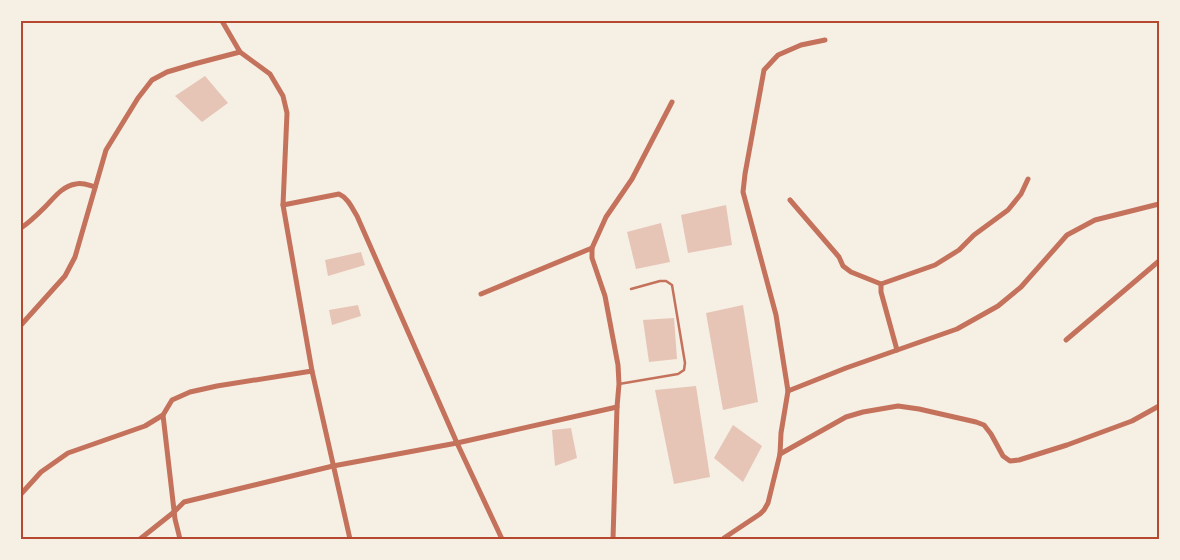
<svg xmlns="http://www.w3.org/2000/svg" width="1180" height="560" font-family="'Varela Round',sans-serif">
<rect width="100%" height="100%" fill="#f6efe4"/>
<g fill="#e6c5b7">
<path d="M 205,76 L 228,103 L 202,122 L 175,96 Z"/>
<path d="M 726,205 L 732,245 L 688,253 L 681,215 Z"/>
<path d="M 661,223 L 670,262 L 636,269 L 627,232 Z"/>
<path d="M 361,252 L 365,265 L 328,276 L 325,260 Z"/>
<path d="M 358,305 L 361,316 L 332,325 L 329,310 Z"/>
<path d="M 743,305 L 758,402 L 723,410 L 706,313 Z"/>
<path d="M 674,318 L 677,359 L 649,362 L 643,320 Z"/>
<path d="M 696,386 L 710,477 L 674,484 L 655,390 Z"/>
<path d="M 733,425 L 762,446 L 743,482 L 714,458 Z"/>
<path d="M 571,428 L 577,458 L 555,466 L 552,430 Z"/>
</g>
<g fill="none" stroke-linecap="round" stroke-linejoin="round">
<path stroke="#c5725c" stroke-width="2.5" d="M 619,384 L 678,374 L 684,370 L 685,363 L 672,285 L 666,281 L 660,281 L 631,289"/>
<g stroke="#c5725c" stroke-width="5">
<path d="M 222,21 L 240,52 L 270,74 L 283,96 L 287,113 L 283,205 L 312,371 L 350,539"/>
<path d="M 790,200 L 839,257 L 843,266 L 851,272 L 881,284"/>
<path d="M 283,205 L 339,194 C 348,198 352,208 357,216 L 457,443 L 502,539"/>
<path d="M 21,228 C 30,222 38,214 45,207 C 54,198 62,186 76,184 C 82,182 88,185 95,187"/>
<path d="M 481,294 L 592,248"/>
<path d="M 21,325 L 65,276 L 75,257 L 106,150 L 138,98 L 152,80 L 167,72 L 194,64 L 240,52"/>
<path d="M 1066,340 L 1159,261"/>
<path d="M 897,350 L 881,292 L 881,284 L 935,265 L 959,250 L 974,235 L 1008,210 L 1021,194 L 1028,179"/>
<path d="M 788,391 L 846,368 L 957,329 L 998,306 L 1021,287 L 1067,235 L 1095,220 L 1159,204"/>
<path d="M 163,415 L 175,519 L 180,539"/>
<path d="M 780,454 L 846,417 L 863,412 L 898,406 L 919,409 L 976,422 L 984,425 L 991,434 L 1003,456 L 1010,461 L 1019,460 L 1067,445 L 1132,421 L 1159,406"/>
<path d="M 21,494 L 41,472 L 68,453 L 145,426 L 163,415 L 172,400 L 190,392 L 217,386 L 312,371"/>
<path d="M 724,538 L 760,514 L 764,510 L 768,503 L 780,454 L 781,433 L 788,391 L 776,315 L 743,192 L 745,174 L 764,70 L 778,55 L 801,45 L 825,40"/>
<path d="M 140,539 L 174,512 L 184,502 L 333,466 L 457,443 L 617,407"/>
<path d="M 613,539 L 617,407 L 619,384 L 618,365 L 605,296 L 592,258 L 592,248 L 606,217 L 632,179 L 672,102"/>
</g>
</g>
<rect width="1180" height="560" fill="none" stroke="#f6efe4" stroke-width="45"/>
<rect x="22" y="22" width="1136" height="516" fill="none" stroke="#b5482f" stroke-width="2"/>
</svg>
